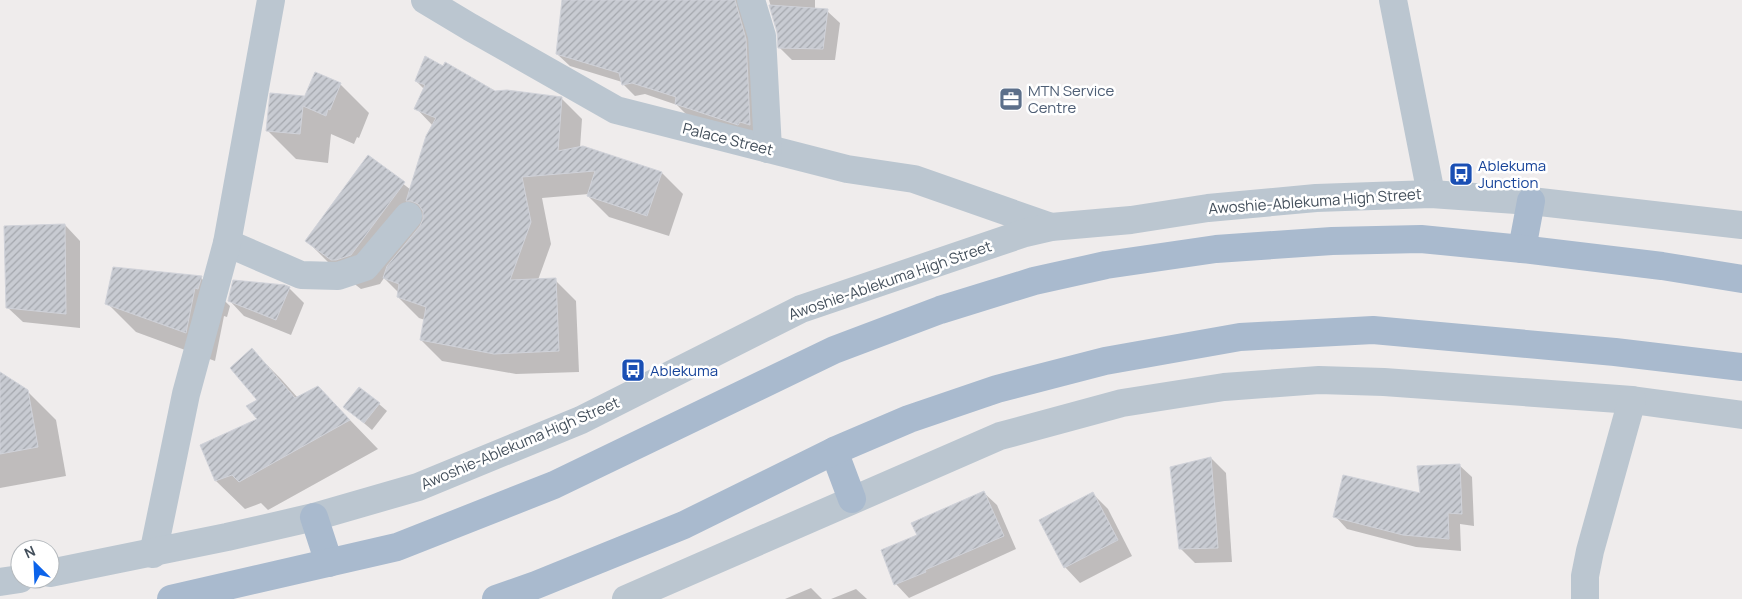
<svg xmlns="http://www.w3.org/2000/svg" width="1742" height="599" font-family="Manrope,sans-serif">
<defs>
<pattern id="building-hatch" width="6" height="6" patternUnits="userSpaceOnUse" patternTransform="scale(1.25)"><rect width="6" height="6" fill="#c8cbd2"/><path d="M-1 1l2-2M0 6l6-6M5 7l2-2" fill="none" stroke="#a4a7ad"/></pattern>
</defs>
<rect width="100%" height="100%" fill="#efecec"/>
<g fill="#0003">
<path d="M 563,0 L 754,0 L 763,135 L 688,116 L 677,105 L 645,94 L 635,96 L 623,84 L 622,82 L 570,66 L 557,54 Z"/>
<path d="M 769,0 L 815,0 L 815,9 L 827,11 L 840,23 L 835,60 L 792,60 L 780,48 L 778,31 Z"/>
<path d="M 416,81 L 494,93 L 561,98 L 582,119 L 580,148 L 662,173 L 683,194 L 669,236 L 609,217 L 588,196 L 589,194 L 542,198 L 551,244 L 538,280 L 555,280 L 576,301 L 579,372 L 516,374 L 442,361 L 421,340 L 425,320 L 419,318 L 398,297 L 399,293 L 384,278 L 380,284 L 361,289 L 335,269 L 306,240 L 369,157 L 411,190 L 433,126 L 416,108 L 424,89 Z"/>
<path d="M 340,84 L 369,113 L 359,138 L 357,137 L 354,144 L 331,134 L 328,163 L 296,159 L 267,130 L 303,97 L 305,99 Z"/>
<path d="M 65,225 L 80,241 L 80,328 L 23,322 L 7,307 Z"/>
<path d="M 201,278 L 230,306 L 227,317 L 224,316 L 215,361 L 136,332 L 107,303 Z"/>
<path d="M 289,288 L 304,303 L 291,335 L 244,316 L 229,300 Z"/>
<path d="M 252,350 L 281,379 L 298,398 L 318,387 L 378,449 L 268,510 L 261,503 L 245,509 L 216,481 L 259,420 L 259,400 Z"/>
<path d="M 0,373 L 27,391 L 56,420 L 66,476 L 0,488 Z"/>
<path d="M 379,404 L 387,411 L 372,430 L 345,407 Z"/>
<path d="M 1211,458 L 1226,473 L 1232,562 L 1195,563 L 1180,548 Z"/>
<path d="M 1459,465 L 1472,477 L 1474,526 L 1460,524 L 1461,551 L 1416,547 L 1347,529 L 1335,516 L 1421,495 Z"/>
<path d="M 983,492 L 997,505 L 1016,549 L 909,598 L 896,584 L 882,551 L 918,536 Z"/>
<path d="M 1093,494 L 1108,509 L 1132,556 L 1080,583 L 1065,567 Z"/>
<path d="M 811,588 L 822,599 L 785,599 Z"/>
<path d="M 856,589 L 867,599 L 831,599 Z"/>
</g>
<g fill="url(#building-hatch)" stroke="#d0d2d9">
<path d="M 562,0 L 735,0 L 746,39 L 750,125 L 740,122 L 738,125 L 675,104 L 676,97 L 632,83 L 622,85 L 619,73 L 556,54 Z"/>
<path d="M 769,5 L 828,9 L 823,49 L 778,48 L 777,32 Z"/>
<path d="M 425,56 L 443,66 L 445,62 L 495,91 L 507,90 L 562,97 L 558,151 L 583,146 L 662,172 L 647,216 L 587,196 L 595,171 L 522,177 L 531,222 L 510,280 L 556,278 L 559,351 L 494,354 L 420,340 L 426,307 L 397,297 L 399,284 L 383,278 L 387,266 L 420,226 L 423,219 L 423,211 L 418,204 L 411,201 L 406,201 L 426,136 L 436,118 L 414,109 L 425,85 L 415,81 Z"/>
<path d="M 315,72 L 341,83 L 330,110 L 328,109 L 326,116 L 303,106 L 300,134 L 266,131 L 270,93 L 304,96 L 303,100 Z"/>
<path d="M 368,155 L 405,182 L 351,255 L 336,260 L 331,260 L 305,241 Z"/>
<path d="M 65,224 L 66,314 L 6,308 L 4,226 Z"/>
<path d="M 113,267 L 202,276 L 198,289 L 195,288 L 186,333 L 105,304 Z"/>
<path d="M 233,280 L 285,285 L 290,287 L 276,320 L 228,301 Z"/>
<path d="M 252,348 L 295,398 L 318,386 L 350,420 L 239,482 L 232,475 L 215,481 L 200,445 L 257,419 L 246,406 L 257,400 L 230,368 Z"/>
<path d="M 0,372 L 28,390 L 38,447 L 0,454 Z"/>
<path d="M 359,387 L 380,403 L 364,423 L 343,407 Z"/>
<path d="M 1211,457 L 1218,548 L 1179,549 L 1170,467 Z"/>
<path d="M 1460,464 L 1462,514 L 1448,513 L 1449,539 L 1403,535 L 1333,517 L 1343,475 L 1420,493 L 1417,466 Z"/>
<path d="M 984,491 L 1004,536 L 925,570 L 926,572 L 894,585 L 881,550 L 917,535 L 911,523 Z"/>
<path d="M 1093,492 L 1118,540 L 1064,568 L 1039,520 Z"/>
</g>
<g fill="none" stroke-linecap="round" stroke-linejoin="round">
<g stroke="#bbc6d0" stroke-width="28">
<path d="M 425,0 L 470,27 L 616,110 L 847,169 L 914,179 L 1051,227"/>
<path d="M 751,0 L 762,36 L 768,149"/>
<path d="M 1393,0 L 1431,194"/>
<path d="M 227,243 L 301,275 L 338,276 L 365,267 L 408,216"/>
<path d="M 153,554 L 186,394 L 227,243 L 271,0"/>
<path d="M 50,573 L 227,537 L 314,517 L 418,487 L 581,420 L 801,309 L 1025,233 L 1051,227 L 1131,220 L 1208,208 L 1316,198 L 1431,194 L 1531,201 L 1742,225"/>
<path d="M 0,582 L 20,579"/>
<path d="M 626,599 L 1000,436 L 1122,403 L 1224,387 L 1319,380 L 1384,382 L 1632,400 L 1742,415"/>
<path d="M 1585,599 L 1585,576 L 1590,551 L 1632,400"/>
</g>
<g stroke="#a9bace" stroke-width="28">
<path d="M 1522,249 L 1531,201"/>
<path d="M 834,451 L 852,499"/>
<path d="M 314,517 L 329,563"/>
<path d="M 171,599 L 397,547 L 554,485 L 834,350 L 940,310 L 1034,281 L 1106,265 L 1216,249 L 1332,241 L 1421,239 L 1522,249 L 1662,266 L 1742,279"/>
<path d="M 496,599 L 536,585 L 684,525 L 834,451 L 909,419 L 997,389 L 1105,361 L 1240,337 L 1373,330 L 1615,352 L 1742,367"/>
</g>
</g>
<defs>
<g id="office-square" transform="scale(1.25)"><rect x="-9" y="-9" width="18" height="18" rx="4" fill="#5c6f8a" stroke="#fff"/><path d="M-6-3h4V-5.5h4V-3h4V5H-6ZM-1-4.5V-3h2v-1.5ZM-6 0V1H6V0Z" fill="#fff"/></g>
<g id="bus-square" transform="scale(1.25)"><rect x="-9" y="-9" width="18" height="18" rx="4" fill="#1a4fb4" stroke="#fff"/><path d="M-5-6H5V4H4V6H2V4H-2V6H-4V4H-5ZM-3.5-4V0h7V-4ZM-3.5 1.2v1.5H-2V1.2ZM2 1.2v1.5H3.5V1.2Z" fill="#fff"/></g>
</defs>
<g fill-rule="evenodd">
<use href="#office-square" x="1011" y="99"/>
<use href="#bus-square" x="1461" y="174"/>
<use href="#bus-square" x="633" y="370"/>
</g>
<g text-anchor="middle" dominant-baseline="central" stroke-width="5" stroke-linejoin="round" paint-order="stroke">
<g font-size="15" fill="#4e5e75" stroke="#fff" text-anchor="start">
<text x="1028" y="90">MTN Service<tspan x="1028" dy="17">Centre</tspan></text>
</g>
<g font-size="15" fill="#434f5b" stroke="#fff">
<text transform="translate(728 139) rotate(14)">Palace Street</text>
<text transform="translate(1315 201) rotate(-4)">Awoshie-Ablekuma High Street</text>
<text transform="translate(890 280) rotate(-19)">Awoshie-Ablekuma High Street</text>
<text transform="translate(520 443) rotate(-23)">Awoshie-Ablekuma High Street</text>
</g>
<g font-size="15" fill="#164399" stroke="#fff" text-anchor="start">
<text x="1478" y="165">Ablekuma<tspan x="1478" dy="17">Junction</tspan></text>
<text x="650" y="370">Ablekuma</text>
</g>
</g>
<g transform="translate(35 564) rotate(336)"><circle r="24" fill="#ffffff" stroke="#b4b9bd"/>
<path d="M0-4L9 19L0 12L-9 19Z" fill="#0c63ea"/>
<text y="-8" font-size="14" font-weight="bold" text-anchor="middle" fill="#434f5b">N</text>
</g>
</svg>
